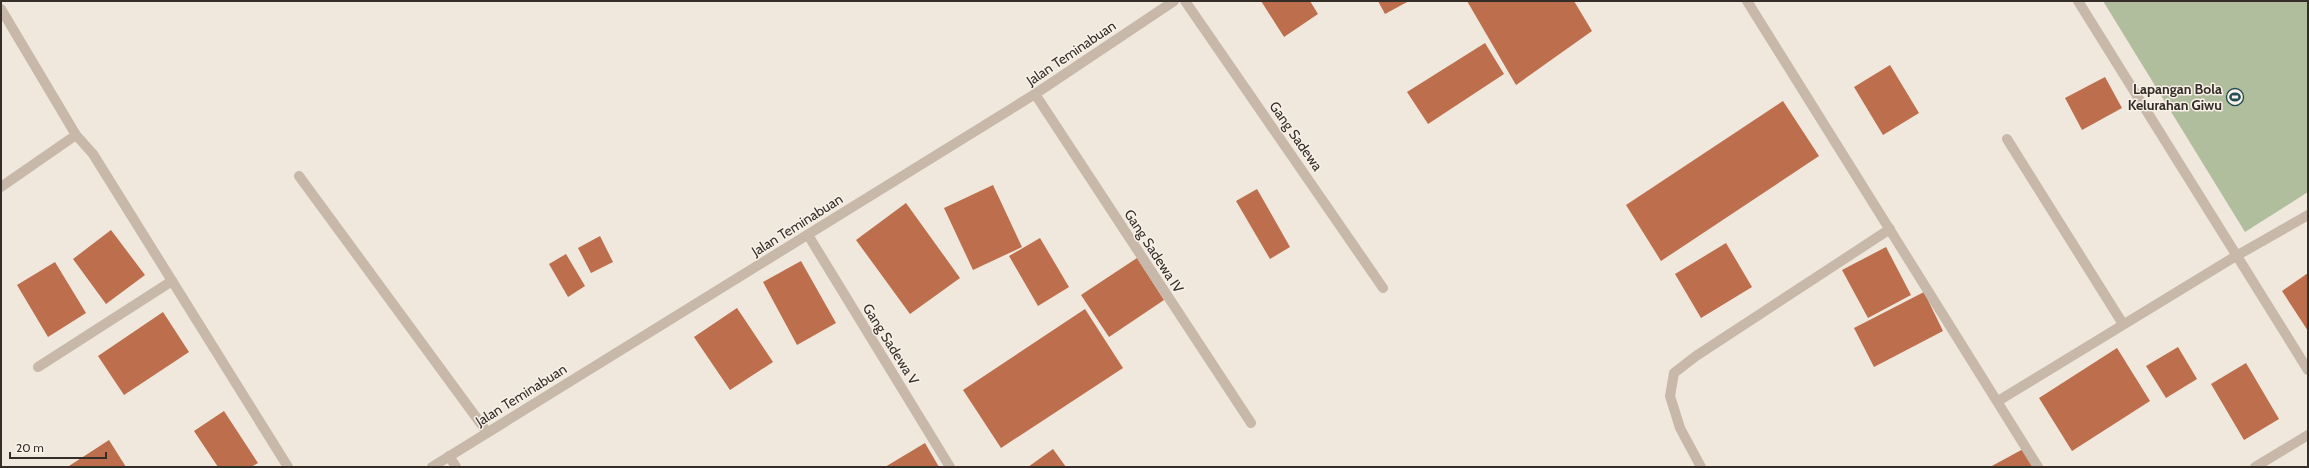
<svg xmlns="http://www.w3.org/2000/svg" width="2309" height="468" font-family="Cabin,sans-serif">
<rect width="100%" height="100%" fill="#f0e8dc"/>
<path fill="#b1be9d" d="M 2103,1 L 2308,1 L 2308,192 L 2245,232 Z"/>
<g fill="#bd6e4d">
<path d="M 1261,1 L 1310,1 L 1318,14 L 1284,37 Z"/>
<path d="M 1378,1 L 1409,1 L 1385,14 Z"/>
<path d="M 1467,1 L 1574,1 L 1592,31 L 1516,85 Z"/>
<path d="M 1485,43 L 1504,74 L 1428,124 L 1407,92 Z"/>
<path d="M 1890,65 L 1919,113 L 1883,135 L 1854,87 Z"/>
<path d="M 2105,77 L 2122,108 L 2082,130 L 2065,98 Z"/>
<path d="M 1783,101 L 1819,156 L 1661,261 L 1626,205 Z"/>
<path d="M 993,185 L 1022,247 L 973,270 L 944,208 Z"/>
<path d="M 1257,189 L 1290,247 L 1270,259 L 1236,201 Z"/>
<path d="M 906,203 L 960,278 L 910,314 L 856,240 Z"/>
<path d="M 111,230 L 145,275 L 106,304 L 73,259 Z"/>
<path d="M 600,236 L 613,262 L 591,273 L 578,248 Z"/>
<path d="M 1040,238 L 1069,287 L 1038,306 L 1009,256 Z"/>
<path d="M 1726,243 L 1752,287 L 1701,318 L 1675,274 Z"/>
<path d="M 1886,247 L 1911,295 L 1868,318 L 1842,270 Z"/>
<path d="M 566,254 L 585,286 L 568,297 L 549,264 Z"/>
<path d="M 1137,258 L 1164,300 L 1109,337 L 1081,295 Z"/>
<path d="M 801,261 L 836,323 L 797,345 L 763,282 Z"/>
<path d="M 55,262 L 86,313 L 48,337 L 17,285 Z"/>
<path d="M 2308,273 L 2308,331 L 2282,291 Z"/>
<path d="M 1924,292 L 1943,331 L 1874,367 L 1854,328 Z"/>
<path d="M 737,308 L 773,362 L 730,390 L 694,337 Z"/>
<path d="M 1085,309 L 1123,368 L 1001,448 L 963,390 Z"/>
<path d="M 163,312 L 189,352 L 124,395 L 98,356 Z"/>
<path d="M 2178,347 L 2197,379 L 2166,398 L 2146,366 Z"/>
<path d="M 2117,348 L 2150,401 L 2072,451 L 2039,398 Z"/>
<path d="M 2246,363 L 2279,419 L 2244,440 L 2211,384 Z"/>
<path d="M 224,411 L 258,463 L 251,467 L 218,467 L 194,431 Z"/>
<path d="M 109,440 L 126,467 L 70,467 L 69,466 Z"/>
<path d="M 925,443 L 939,467 L 885,467 Z"/>
<path d="M 2025,448 L 2036,467 L 1990,467 Z"/>
<path d="M 1053,449 L 1066,467 L 1028,467 Z"/>
</g>
<g fill="none" stroke-linecap="round" stroke-linejoin="round">
<g stroke="#c7b8a9" stroke-width="10">
<path d="M 1185,1 L 1383,288"/>
<path d="M 1747,1 L 2038,467"/>
<path d="M 2078,1 L 2308,370"/>
<path d="M 1,9 L 76,135 L 93,154 L 288,467"/>
<path d="M 1035,94 L 1251,423"/>
<path d="M 2007,139 L 2123,324"/>
<path d="M 299,176 L 487,432"/>
<path d="M 1,187 L 76,135"/>
<path d="M 808,235 L 950,467"/>
<path d="M 38,367 L 172,281"/>
<path d="M 1998,401 L 2236,256 L 2308,215"/>
<path d="M 449,456 L 456,467"/>
<path d="M 432,467 L 1035,94 L 1174,1"/>
<path d="M 1701,467 L 1680,428 L 1670,396 L 1674,373 L 1696,356 L 1890,229"/>
<path d="M 2255,467 L 2308,435"/>
</g>
</g>
<defs>
<g id="stadium-ring" transform="scale(0.9)"><circle r="9.5" fill="#f8f1e8" stroke="#214d53" stroke-width="1.5"/><path d="M0-5a6.5 5 0 1 0 0 10a6.5 5 0 1 0 0-10ZM-3.5-1.8h7v3.6h-7Z" fill="#214d53"/></g>
</defs>
<g fill-rule="evenodd">
<use href="#stadium-ring" x="2235" y="97"/>
</g>
<g text-anchor="middle" dominant-baseline="central" stroke-width="3" stroke-linejoin="round" paint-order="stroke">
<g font-size="14" fill="#352d28" stroke="#f8f1e8">
<text transform="translate(1071 53) rotate(-34)">Jalan Teminabuan</text>
<text transform="translate(1296 136) rotate(55)">Gang Sadewa</text>
<text transform="translate(797 225) rotate(-32)">Jalan Teminabuan</text>
<text transform="translate(1154 251) rotate(57)">Gang Sadewa IV</text>
<text transform="translate(891 344) rotate(58)">Gang Sadewa V</text>
<text transform="translate(521 395) rotate(-32)">Jalan Teminabuan</text>
</g>
<g font-size="14" font-weight="bold" fill="#352d28" stroke="#f8f1e8" text-anchor="end">
<text x="2222" y="89">Lapangan Bola<tspan x="2222" dy="16">Kelurahan Giwu</tspan></text>
</g>
</g>
<rect width="2309" height="468" fill="none" stroke="#352d28" stroke-width="4"/>
<path d="M10 452v6h96v-6" fill="none" stroke="#352d28" stroke-width="2"/>
<text x="16" y="452" font-size="12" fill="#352d28" stroke="#f8f1e8" stroke-width="3" paint-order="stroke">20 m</text>
</svg>
